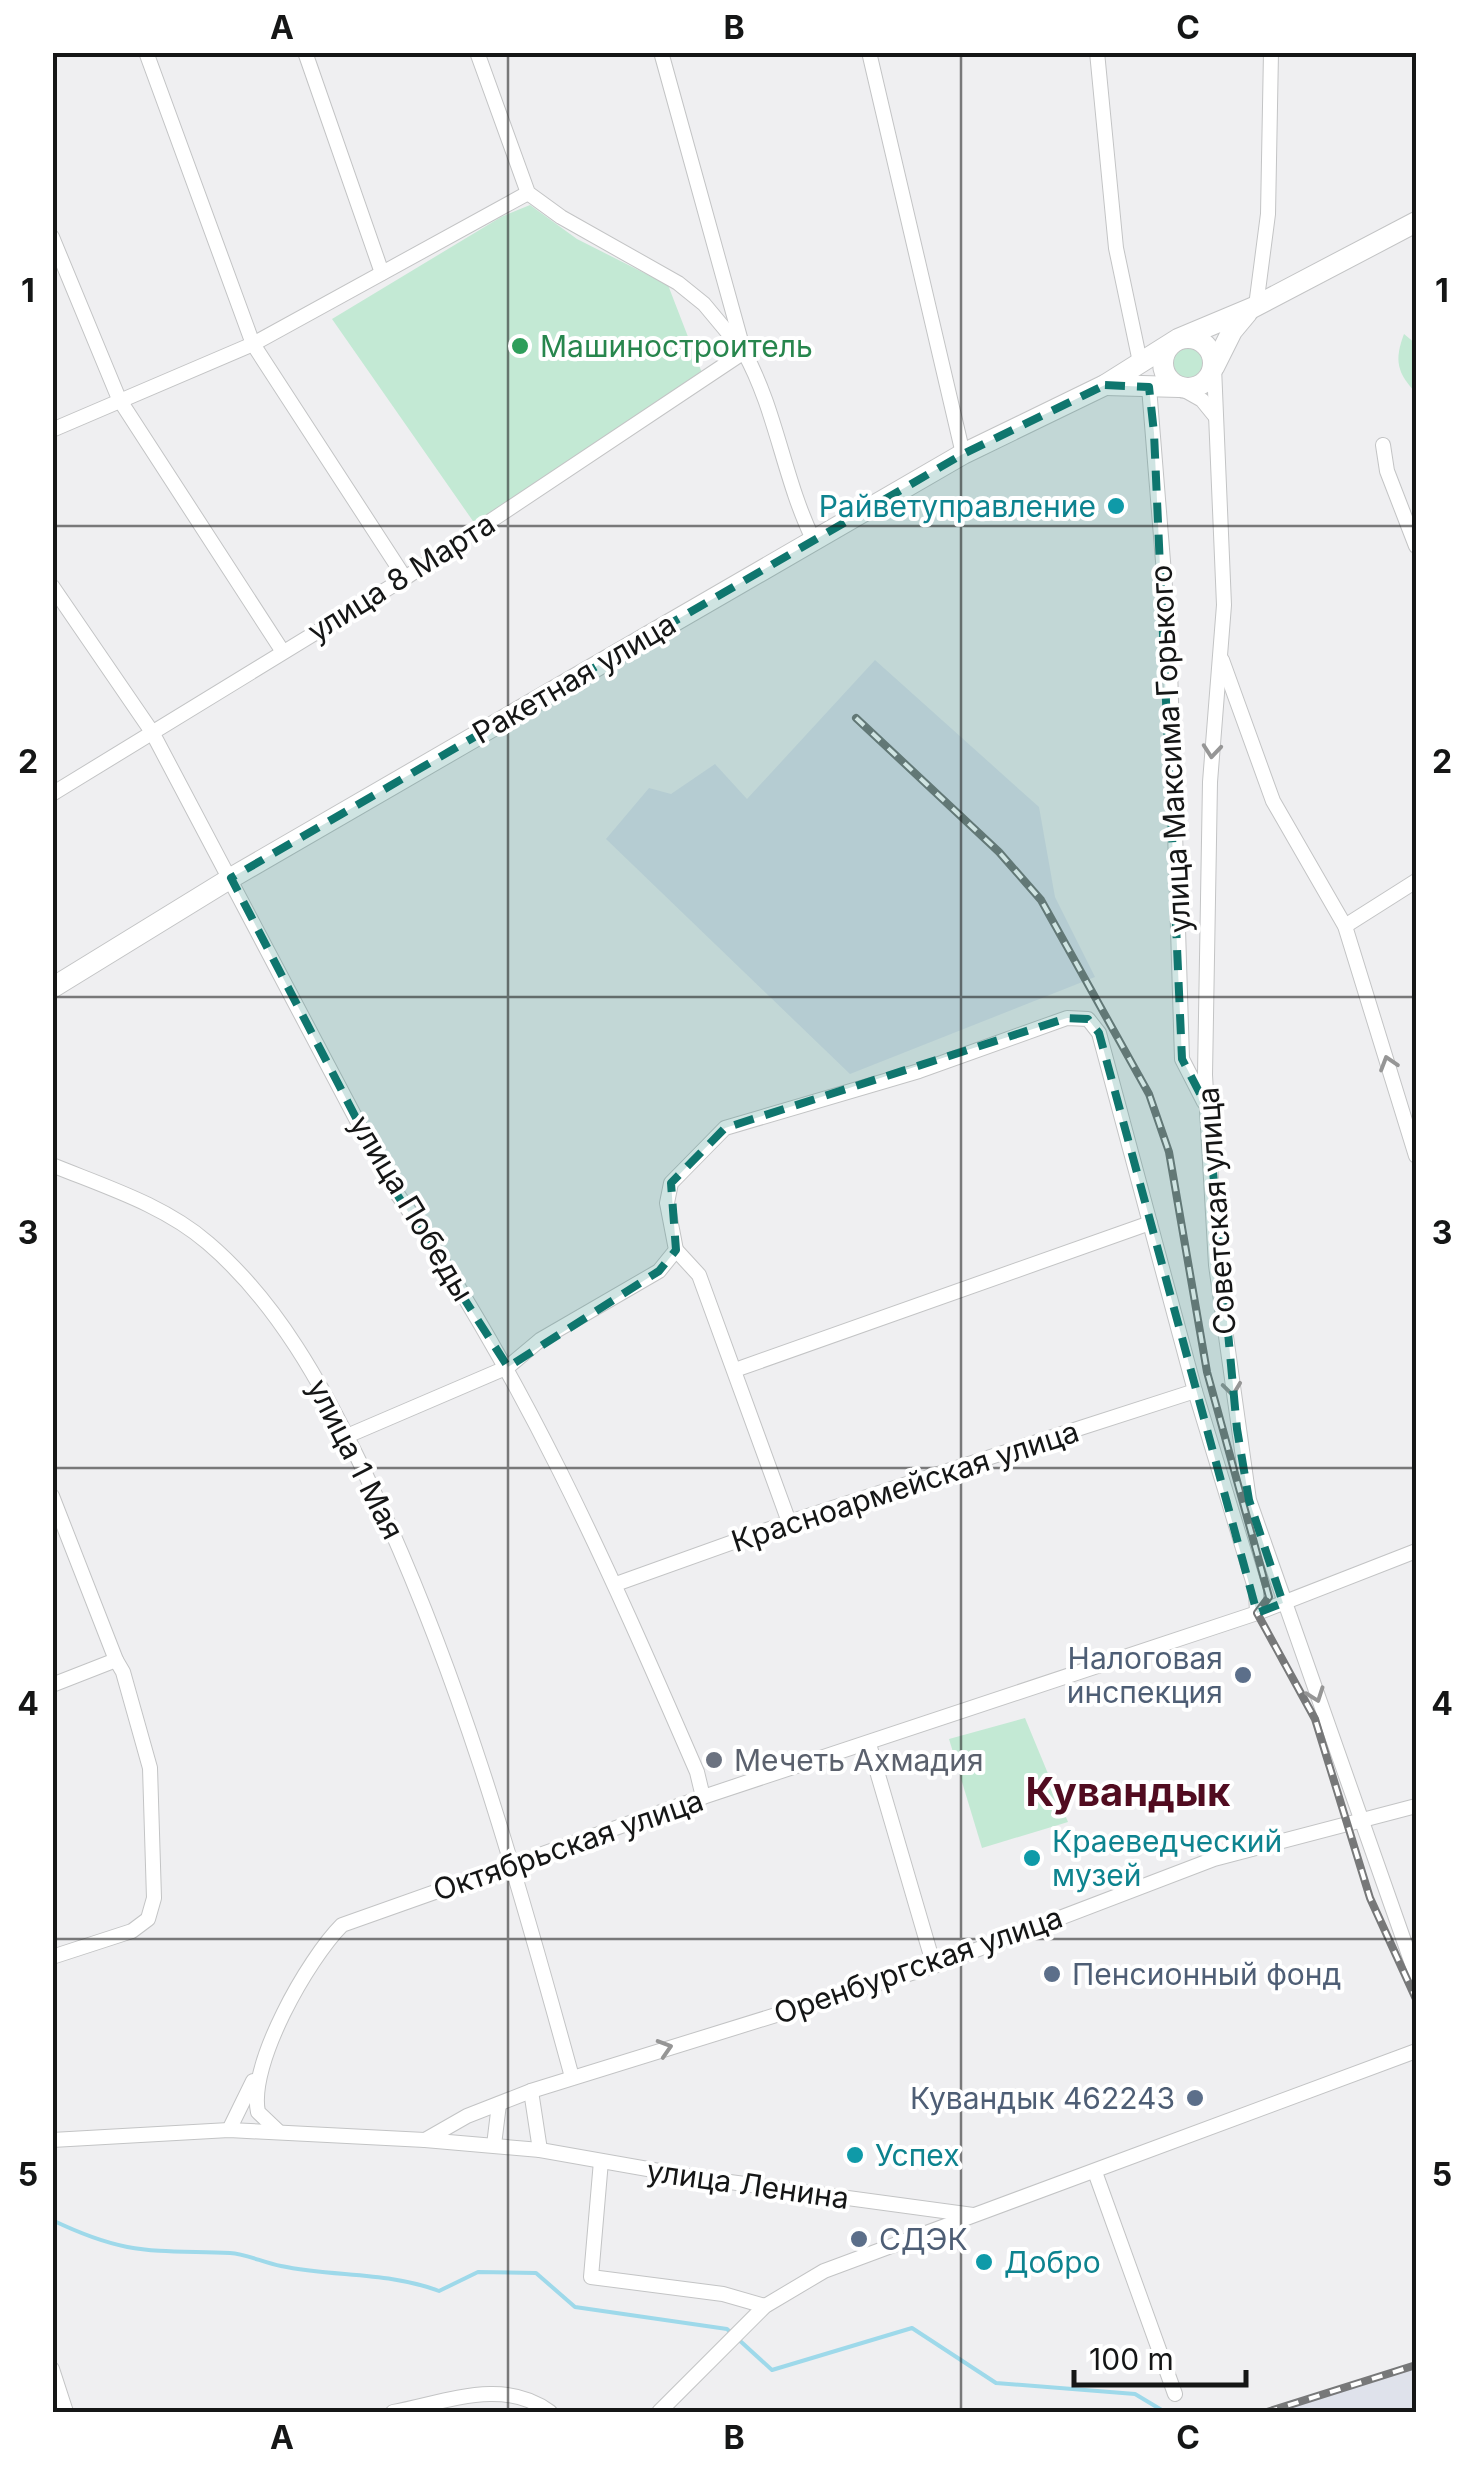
<svg xmlns="http://www.w3.org/2000/svg" width="1469" height="2465" font-family="Inter,sans-serif">
<rect width="100%" height="100%" fill="#efeff1"/>
<g fill="#dfe2eb">
<path d="M 875,660 L 1039,807 L 1055,897 L 1095,977 L 850,1074 L 606,839 L 649,788 L 671,794 L 715,764 L 747,799 Z"/>
<path d="M 1416,2367 L 1416,2412 L 1265,2412 Z"/>
</g>
<g fill="#c3e9d4">
<path d="M 530,205 L 577,239 L 668,285 L 702,373 L 475,524 L 332,319 L 501,217 Z"/>
<path d="M 1404,334 L 1416,344 L 1416,393 C 1397,373 1394,360 1404,334 Z"/>
<circle cx="1188" cy="362" r="19"/>
<path d="M 1025,1718 L 1068,1822 L 982,1848 L 949,1739 Z"/>
</g>
<g fill="none" stroke-linecap="round" stroke-linejoin="round">
<path stroke="#9ed9ea" stroke-width="4" d="M 52,2220 C 127,2256 151,2250 230,2253 C 247,2254 264,2263 281,2266 C 334,2277 389,2272 439,2291 L 478,2272 L 536,2273 L 575,2307 L 727,2329 L 772,2370 L 912,2328 L 996,2383 L 1135,2394 L 1165,2412"/>
<g stroke="#c3c4c5" stroke-width="16">
<g id="minor">
<path d="M 146,52 L 253,344 L 405,578"/>
<path d="M 305,52 L 382,273"/>
<path d="M 661,52 L 744,352 C 776,409 784,480 813,539"/>
<path d="M 869,52 L 963,454"/>
<path d="M 1097,52 L 1116,248 L 1140,362"/>
<path d="M 52,237 L 119,399 L 283,652"/>
<path d="M 1256,306 L 1268,214 L 1271,52"/>
<path d="M 1214,367 L 1224,605 L 1210,782 L 1205,1075 L 1216,1265 L 1249,1500 L 1416,1975"/>
<path d="M 1149,387 L 1169,636 L 1182,1059 L 1204,1102"/>
<path d="M 1179,387 L 1202,400 L 1215,416"/>
<path d="M 52,430 L 253,344 L 528,193"/>
<path d="M 1383,445 L 1387,471 L 1416,546"/>
<path d="M 52,586 L 152,732 L 391,1185 C 520,1366 609,1569 697,1772 L 703,1797"/>
<path d="M 1222,660 L 1273,801 L 1345,926 L 1416,1156"/>
<path d="M 52,794 L 405,578 L 744,352 L 704,304 L 678,283 L 561,217 L 528,193 L 477,52"/>
<path d="M 1345,926 L 1416,881"/>
<path d="M 52,1165 C 106,1187 164,1205 208,1243 C 277,1302 323,1386 362,1467 C 456,1660 515,1869 572,2077"/>
<path d="M 676,1250 L 699,1275 L 789,1522"/>
<path d="M 735,1370 L 1150,1223"/>
<path d="M 347,1436 L 508,1367 L 540,1340 L 659,1271 L 676,1250 L 667,1203 L 671,1183 L 725,1128 L 919,1071 L 1067,1018 L 1088,1019 L 1099,1033 L 1195,1391 L 1256,1591 L 1257,1613"/>
<path d="M 52,1496 L 116,1660"/>
<path d="M 616,1584 L 789,1522 L 1195,1391"/>
<path d="M 52,1685 L 116,1660 L 123,1672 L 150,1768 L 154,1898 L 148,1919 L 132,1931 L 52,1957"/>
<path d="M 869,1744 L 934,1966"/>
<path d="M 531,2091 L 540,2150"/>
<path d="M 229,2130 L 253,2081"/>
<path d="M 279,2132 L 258,2112 C 248,2064 308,1959 342,1925 L 703,1797 L 1257,1613 L 1416,1551"/>
<path d="M 52,2140 L 229,2130 L 425,2140 L 540,2150 L 693,2177 L 973,2215"/>
<path d="M 425,2140 L 467,2116 L 531,2091 L 934,1966 L 1214,1859 L 1416,1806"/>
<path d="M 494,2145 L 499,2104"/>
<path d="M 601,2161 L 591,2277 L 723,2294 L 765,2306"/>
<path d="M 1095,2172 L 1175,2394"/>
<path d="M 52,2369 L 66,2412"/>
<path d="M 393,2412 C 447,2402 503,2377 550,2412"/>
<path d="M 659,2412 L 765,2306 L 824,2271 L 1416,2051"/>
</g>
</g>
<g stroke="#c3c4c5" stroke-width="22">
<g id="secondary">
<circle cx="1188" cy="363" r="25"/>
<path d="M 1214,367 L 1232,331 L 1247,313"/>
<path d="M 1105,385 L 1179,387"/>
<path d="M 52,988 L 231,878 L 963,454 L 1105,385 L 1178,339 L 1252,308 L 1416,222"/>
</g>
</g>
<use href="#minor" stroke="#fff" stroke-width="14"/>
<use href="#secondary" stroke="#fff" stroke-width="20"/>
<g stroke="#777879" stroke-width="8">
<g id="rail">
<path d="M 856,718 L 999,852 L 1041,900 L 1149,1094 L 1169,1152 L 1207,1372 L 1269,1597 L 1257,1613 L 1315,1719 L 1370,1898 L 1416,1999"/>
<path d="M 1267,2412 L 1416,2365"/>
</g>
</g>
<use href="#rail" stroke="#fff" stroke-width="4" stroke-dasharray="11" stroke-linecap="butt"/>
</g>
<defs><path id="oneway-chevron" d="M-2-3.5L2.5 0L-2 3.5" fill="none" stroke-width="1.6" stroke-linecap="round" stroke-linejoin="round" transform="scale(2.5)"/></defs>
<g stroke="#969696">
<use href="#oneway-chevron" transform="translate(1212 751) rotate(95)"/>
<use href="#oneway-chevron" transform="translate(1388 1063) rotate(-107)"/>
<use href="#oneway-chevron" transform="translate(1232 1389) rotate(83)"/>
<use href="#oneway-chevron" transform="translate(1316 1695) rotate(70)"/>
<use href="#oneway-chevron" transform="translate(665 2048) rotate(-17)"/>
</g>
<path fill="#0f766e" fill-opacity="0.2" stroke="#0f766e" stroke-width="8" stroke-dasharray="20 12" stroke-linejoin="round" d="M 1105,385 L 1149,387 L 1154,433 L 1182,1059 L 1207,1107 L 1237,1429 L 1249,1500 L 1283,1603 L 1257,1613 L 1099,1033 L 1088,1019 L 1067,1018 L 725,1128 L 671,1183 L 676,1250 L 659,1271 L 508,1367 L 391,1185 L 231,878 L 963,454 Z"/>
<path fill="none" stroke="#151616" stroke-width="2.5" stroke-opacity="0.55" d="M 508,52 L 508,2412M 961,52 L 961,2412M 52,526 L 1416,526M 52,997 L 1416,997M 52,1468 L 1416,1468M 52,1939 L 1416,1939"/>
<circle fill="#2e9e5b" stroke="#fff" stroke-width="4" cx="520" cy="346" r="10"/>
<g fill="#0f9aa8" stroke="#fff" stroke-width="4">
<circle cx="1116" cy="506" r="10"/>
<circle cx="1032" cy="1858" r="10"/>
<circle cx="855" cy="2155" r="10"/>
<circle cx="984" cy="2262" r="10"/>
</g>
<g fill="#5c6f8a" stroke="#fff" stroke-width="4">
<circle cx="1243" cy="1675" r="10"/>
<circle cx="1052" cy="1974" r="10"/>
<circle cx="1195" cy="2098" r="10"/>
<circle cx="859" cy="2239" r="10"/>
</g>
<circle fill="#6b7280" stroke="#fff" stroke-width="4" cx="714" cy="1760" r="10"/>
<g text-anchor="middle" dominant-baseline="central" stroke-width="8" stroke-linejoin="round" paint-order="stroke">
<g font-size="30" fill="#27864d" stroke="#fff" text-anchor="start">
<text x="540" y="346">Машиностроитель</text>
</g>
<g font-size="30" fill="#0d838f" stroke="#fff" text-anchor="start">
<text x="1096" y="506" text-anchor="end">Райветуправление</text>
<text x="1052" y="1841">Краеведческий<tspan x="1052" dy="34">музей</tspan></text>
<text x="875" y="2155">Успех</text>
<text x="1004" y="2262">Добро</text>
</g>
<g font-size="30" fill="#151616" stroke="#fff">
<text transform="translate(401 577) rotate(-32)">улица 8 Марта</text>
<text transform="translate(574 678) rotate(-30)">Ракетная улица</text>
<text transform="translate(1170 749) rotate(-93)">улица Максима Горького</text>
<text transform="translate(412 1208) rotate(59)">улица Победы</text>
<text transform="translate(1216 1211) rotate(-94)">Советская улица</text>
<text transform="translate(356 1459) rotate(63)">улица 1 Мая</text>
<text transform="translate(905 1486) rotate(-18)">Красноармейская улица</text>
<text transform="translate(568 1845) rotate(-19)">Октябрьская улица</text>
<text transform="translate(918 1965) rotate(-19)">Оренбургская улица</text>
<text transform="translate(748 2184) rotate(8)">улица Ленина</text>
</g>
<g font-size="30" fill="#4e5e75" stroke="#fff" text-anchor="end">
<text x="1223" y="1658">Налоговая<tspan x="1223" dy="34">инспекция</tspan></text>
<text x="1072" y="1974" text-anchor="start">Пенсионный фонд</text>
<text x="1175" y="2098">Кувандык 462243</text>
<text x="879" y="2239" text-anchor="start">СДЭК</text>
</g>
<g font-size="30" fill="#5b616d" stroke="#fff" text-anchor="start">
<text x="734" y="1760">Мечеть Ахмадия</text>
</g>
<g font-size="40" font-weight="bold" fill="#510c20" stroke="#fff">
<text x="1128" y="1791">Кувандык</text>
</g>
</g>
<rect width="1469" height="2465" fill="none" stroke="#ffffff" stroke-width="110"/>
<path d="M1074 2370v15h172v-15" fill="none" stroke="#151616" stroke-width="5"/>
<text x="1089" y="2370" font-size="30" fill="#151616" stroke="#ffffff" stroke-width="8" paint-order="stroke">100 m</text>
<rect x="55" y="55" width="1359" height="2355" fill="none" stroke="#151616" stroke-width="4"/>
<g font-size="32" text-anchor="middle" font-weight="bold" fill="#151616">
<text x="282" y="39">A</text>
<text x="734" y="39">B</text>
<text x="1188" y="39">C</text>
<text x="28" y="302">1</text>
<text x="1442" y="302">1</text>
<text x="28" y="773">2</text>
<text x="1442" y="773">2</text>
<text x="28" y="1244">3</text>
<text x="1442" y="1244">3</text>
<text x="28" y="1715">4</text>
<text x="1442" y="1715">4</text>
<text x="28" y="2186">5</text>
<text x="1442" y="2186">5</text>
<text x="282" y="2449">A</text>
<text x="734" y="2449">B</text>
<text x="1188" y="2449">C</text>
</g>
</svg>
